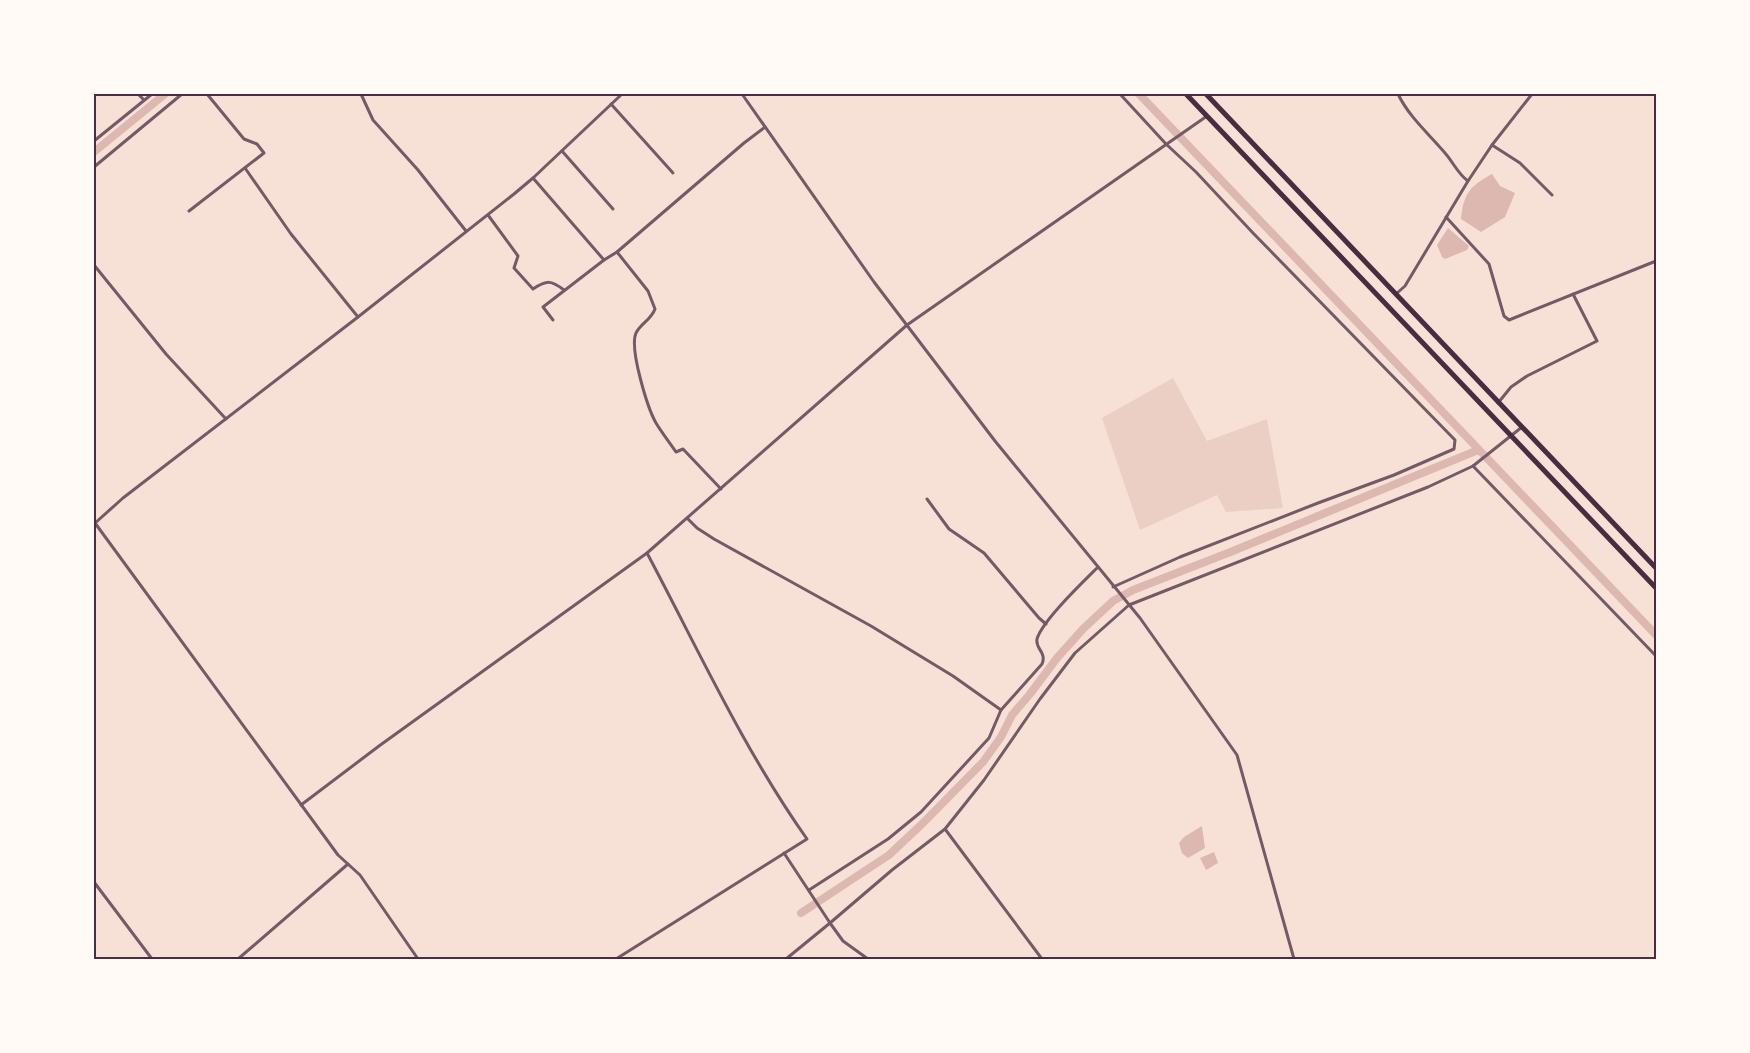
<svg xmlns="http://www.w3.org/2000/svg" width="1750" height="1053" font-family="Mulish,sans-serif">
<rect width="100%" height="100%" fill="#f7e1d7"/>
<path fill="#ebcfc5" d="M 1173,378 L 1207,441 L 1267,419 L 1283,508 L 1226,512 L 1217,495 L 1140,530 L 1102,418 Z"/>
<g fill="#dcb8b0">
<path d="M 1492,174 L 1500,186 L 1515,193 L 1505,217 L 1481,232 L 1461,219 C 1464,193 1469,187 1492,174 Z"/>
<path d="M 1448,228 L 1469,246 L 1467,250 L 1445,259 L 1442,257 L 1437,245 Z"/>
<path d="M 1202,826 L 1205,848 L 1188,858 L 1182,853 L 1179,843 L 1184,837 Z"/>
<path d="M 1214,852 L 1218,863 L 1206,870 L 1200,858 Z"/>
</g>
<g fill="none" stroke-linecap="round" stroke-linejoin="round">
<g stroke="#dcb8b0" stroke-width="8">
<path d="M 1139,94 L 1656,635"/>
<path d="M 94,152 L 165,94"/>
<path d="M 801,913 L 889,855 L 923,823 L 983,762 L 1001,737 L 1012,715 L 1030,694 L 1057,658 L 1083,629 L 1113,601 L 1133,590 L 1233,551 L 1478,450"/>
</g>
<g stroke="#755966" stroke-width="3">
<path d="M 138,94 L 144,100"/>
<path d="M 361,94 L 373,120 L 418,170 L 466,231"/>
<path d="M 742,94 L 874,282 L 995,441 L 1140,618 L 1237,755 L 1294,959"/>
<path d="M 1398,94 C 1409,117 1429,134 1445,153 C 1453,162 1458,174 1468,181"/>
<path d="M 611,104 L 673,173"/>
<path d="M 94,141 L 152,94"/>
<path d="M 1492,145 L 1520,163 L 1552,195"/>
<path d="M 562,151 L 613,209"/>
<path d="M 94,167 L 182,94"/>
<path d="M 245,168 L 291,234 L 358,317"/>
<path d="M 533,178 L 604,260 L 617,252 L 744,143 L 765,127"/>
<path d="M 189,211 L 264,153 L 257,144 L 244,139 L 207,94"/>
<path d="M 488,215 L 518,256 L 514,268 L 533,289 C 547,280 551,280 564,290"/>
<path d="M 1446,217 L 1489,264 L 1504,316 L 1509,320 L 1656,261"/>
<path d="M 617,252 L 648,291 L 655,309 C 651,320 641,323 636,333 C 629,349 648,409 656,423 C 662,433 670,443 676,452 L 683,449 L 721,489"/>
<path d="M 94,265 L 166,354 L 226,419"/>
<path d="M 1396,294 L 1405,286 L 1468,181 L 1492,145 L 1532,94"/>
<path d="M 553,320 L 543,307 L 604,260"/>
<path d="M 1498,403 L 1511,387 L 1527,376 L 1597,341 L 1573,294"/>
<path d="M 1522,427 L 1473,466 L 1656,656"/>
<path d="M 927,499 L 949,529 L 984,553 L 1039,618 L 1046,624"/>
<path d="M 688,519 L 697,528 L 714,539 L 871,626 L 953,676 L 1001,710"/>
<path d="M 95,523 L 338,855 L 360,875 L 418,959"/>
<path d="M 94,524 L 123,498 L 358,317 L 514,194 L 533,178 L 622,94"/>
<path d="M 1113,587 L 1180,557 L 1318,503 L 1394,475 L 1454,449 L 1455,440 L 1253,233 L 1196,172 L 1166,144 L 1120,94"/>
<path d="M 301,805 L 379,746 L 647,553 L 907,325 L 1207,116"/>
<path d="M 945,829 L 1042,959"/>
<path d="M 784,853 L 830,923 L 786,959"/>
<path d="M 94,882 L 152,959"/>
<path d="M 809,890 L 888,839 L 921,812 L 989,738 L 1001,710 L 1042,664 C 1047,652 1035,649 1037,639 C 1042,621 1083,582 1098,567"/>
<path d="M 238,959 L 348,864"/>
<path d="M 616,959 L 807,839 C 744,750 698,649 647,553"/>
<path d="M 868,959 L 843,941 L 830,923 L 892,870 L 945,829 L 984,780 L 1040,699 L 1075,653 L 1129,605 L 1428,487 L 1473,466"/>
</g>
<g stroke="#4a2c40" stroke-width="5">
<path d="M 1186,94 L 1656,588"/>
<path d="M 1206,94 L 1656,568"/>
</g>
</g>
<rect width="1750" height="1053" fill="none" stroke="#fffaf5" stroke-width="190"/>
<rect x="95" y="95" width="1560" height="863" fill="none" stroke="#4a2c40" stroke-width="2"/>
</svg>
